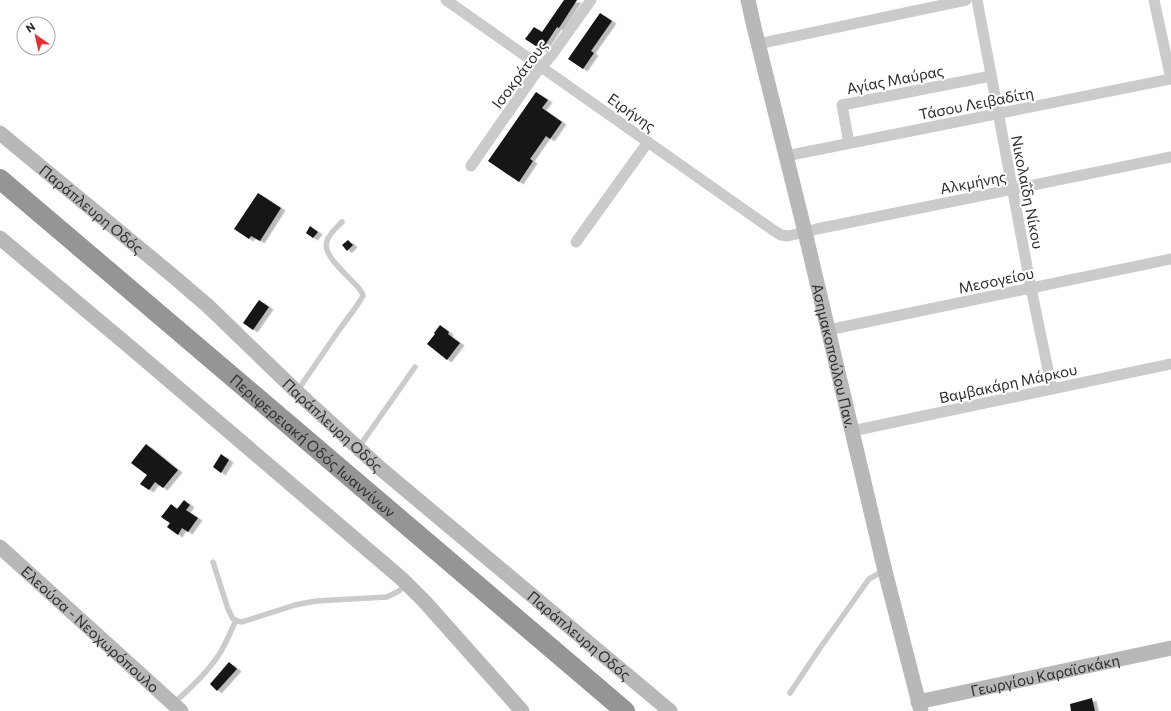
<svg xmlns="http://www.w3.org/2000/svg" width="1171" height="711" font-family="Commissioner,sans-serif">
<defs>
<filter id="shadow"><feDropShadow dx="4.5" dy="2.5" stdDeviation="0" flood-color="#0004"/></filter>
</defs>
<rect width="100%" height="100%" fill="#fff"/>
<g fill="#151515" filter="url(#shadow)">
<path d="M 564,0 L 577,0 L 559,28 L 557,27 L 542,50 L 525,39 L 534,27 L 542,32 Z"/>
<path d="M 600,13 L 612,21 L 591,51 L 594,53 L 583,69 L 568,59 Z"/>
<path d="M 536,92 L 548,100 L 542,108 L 562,122 L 550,139 L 546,136 L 530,159 L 533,161 L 519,182 L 488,161 Z"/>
<path d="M 258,193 L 281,208 L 260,241 L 251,236 L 249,239 L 234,229 Z"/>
<path d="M 310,226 L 318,232 L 313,238 L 306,233 Z"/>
<path d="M 348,240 L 353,245 L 347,251 L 342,245 Z"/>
<path d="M 259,300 L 269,307 L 253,330 L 243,323 Z"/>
<path d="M 440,325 L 449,332 L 448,334 L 460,343 L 447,360 L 427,344 L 435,334 L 434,333 Z"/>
<path d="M 146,444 L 178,470 L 163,488 L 155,482 L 149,490 L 140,484 L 147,475 L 131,463 Z"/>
<path d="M 221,454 L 229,460 L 221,473 L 213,467 Z"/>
<path d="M 184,500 L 190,505 L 186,510 L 198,518 L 188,532 L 182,528 L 178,535 L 167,527 L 170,523 L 161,517 L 171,504 L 177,509 Z"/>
<path d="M 229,662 L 237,669 L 217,691 L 210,684 Z"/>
<path d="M 1092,698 L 1095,711 L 1071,711 L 1070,704 Z"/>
</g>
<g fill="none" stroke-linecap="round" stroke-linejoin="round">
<g stroke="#cbcbcb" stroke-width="5.5">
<path d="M 298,390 L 339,330 L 356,307 L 363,296 C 362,290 357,286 352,281 C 344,272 322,254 327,241 C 329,234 337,227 342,222"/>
<path d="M 359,447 L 415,367"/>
<path d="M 213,562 L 228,609 L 233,619 L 241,622 L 245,621 L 295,605 L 316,601 L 387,597 L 399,591 L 406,584"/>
<path d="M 790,693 L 820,648 L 869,579 L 878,574 L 885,571"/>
<path d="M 173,704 C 189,689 206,674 218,656 C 225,646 230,632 236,621"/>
</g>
<g stroke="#cbcbcb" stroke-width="11">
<path d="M 446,0 L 773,230 L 781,235 L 788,236 L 817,229 L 1171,157"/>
<path d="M 977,0 L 1031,288 L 1052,389"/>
<path d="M 1154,0 L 1171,79"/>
<path d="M 758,44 L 966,0"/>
<path d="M 849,143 L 842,105 L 991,76"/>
<path d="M 786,156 L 1171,79"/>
<path d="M 471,166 L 535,74 L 551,56 L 591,0"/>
<path d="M 576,242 L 648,142"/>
<path d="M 828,330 L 1171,259"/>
<path d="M 852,431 L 1171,364"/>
</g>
<g stroke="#b8b8b8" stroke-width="15">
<path id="s1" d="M 748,0 L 754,27 L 805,232 L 885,571 L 921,711"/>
<path id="s2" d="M 0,133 L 173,276 L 208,306 L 297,392 L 381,469 L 670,711"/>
<path d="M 0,238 L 130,347 L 402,579 L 425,602 L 522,711"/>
<path id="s3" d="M 0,547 L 181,711"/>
<path id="s4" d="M 918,702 L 1171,648"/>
</g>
<path stroke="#959595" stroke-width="20" id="s5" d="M 0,179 L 625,711"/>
</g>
<g text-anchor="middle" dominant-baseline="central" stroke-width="4" stroke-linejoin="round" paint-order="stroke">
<g font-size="15" fill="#2e2e2e" stroke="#fff">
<text transform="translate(519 74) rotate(-53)">Ισοκράτους</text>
<text transform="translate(895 79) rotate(-11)">Αγίας Μαύρας</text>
<text transform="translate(976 103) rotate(-11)">Τάσου Λειβαδίτη</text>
<text transform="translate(632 112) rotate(35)">Ειρήνης</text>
<text transform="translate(973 182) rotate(-11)">Αλκμήνης</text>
<text transform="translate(1028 192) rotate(79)">Νικολαΐδη Νίκου</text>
<text stroke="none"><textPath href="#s2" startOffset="119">Παράπλευρη Οδός</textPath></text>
<text transform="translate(996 280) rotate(-12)">Μεσογείου</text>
<text stroke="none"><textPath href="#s1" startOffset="366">Ασημακοπούλου Παν.</textPath></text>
<text transform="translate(1008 383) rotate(-12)">Βαμβακάρη Μάρκου</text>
<text stroke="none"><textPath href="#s2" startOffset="443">Παράπλευρη Οδός</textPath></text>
<text stroke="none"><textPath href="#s5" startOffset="411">Περιφερειακή Οδός Ιωαννίνων</textPath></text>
<text stroke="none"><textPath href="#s3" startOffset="122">Ελεούσα - Νεοχωρόπουλο</textPath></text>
<text stroke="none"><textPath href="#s2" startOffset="767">Παράπλευρη Οδός</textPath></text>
<text stroke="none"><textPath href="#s4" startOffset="130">Γεωργίου Καραϊσκάκη</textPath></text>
</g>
</g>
<g transform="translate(36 36) rotate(326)"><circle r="19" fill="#ffffff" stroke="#ababab"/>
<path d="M0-3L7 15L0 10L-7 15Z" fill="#e82e2f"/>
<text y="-6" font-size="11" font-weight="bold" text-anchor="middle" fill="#2e2e2e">N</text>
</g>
</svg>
